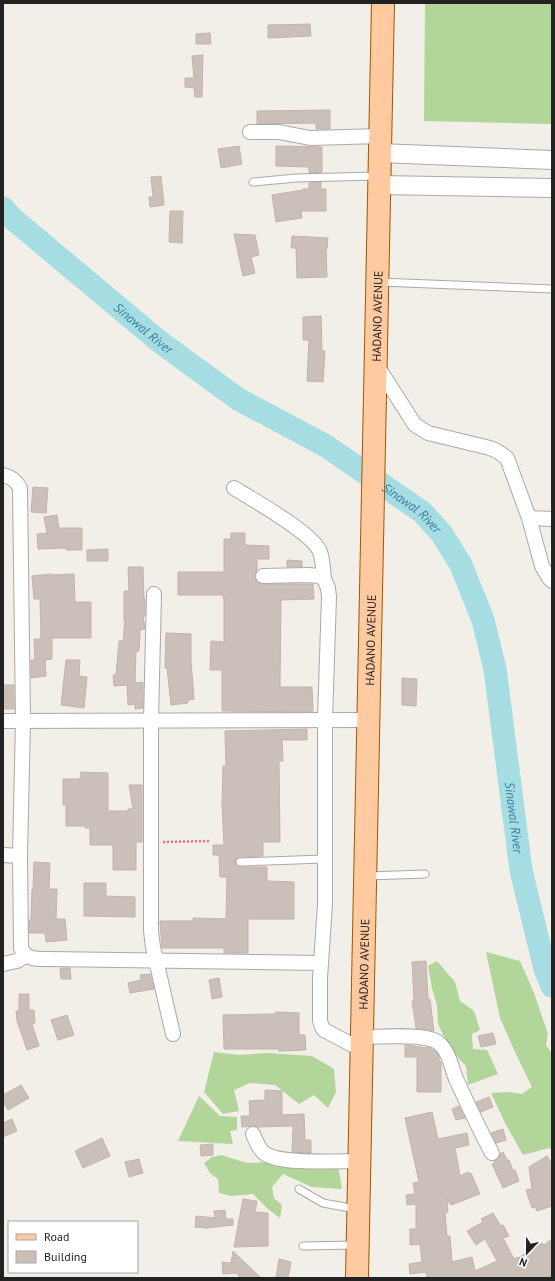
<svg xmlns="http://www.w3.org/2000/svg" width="555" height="1281" font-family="'PT Sans',sans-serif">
<rect width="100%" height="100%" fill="#f2eee8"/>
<g fill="#b2d59a">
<path d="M 425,3 L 552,3 L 552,124 L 424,121 Z"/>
<path d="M 486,952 L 520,961 L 534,993 L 548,1034 L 546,1045 L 552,1054 L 552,1150 L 549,1148 L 523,1155 L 505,1123 L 491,1093 L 509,1092 L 522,1094 L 532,1087 L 515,1052 L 500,1018 Z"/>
<path d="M 437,961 L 455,982 L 460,1001 L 474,1011 L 480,1030 L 472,1034 L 473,1049 L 487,1050 L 498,1074 L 468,1085 L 466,1066 L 450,1049 L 438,1024 L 437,1005 L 432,988 L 428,966 Z"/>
<path d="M 214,1052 L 239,1055 L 267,1053 L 312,1056 L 334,1069 L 336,1092 L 328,1108 L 314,1095 L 299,1104 L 275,1085 L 250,1083 L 234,1090 L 239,1111 L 223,1114 L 204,1092 Z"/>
<path d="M 199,1096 L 220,1116 L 237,1117 L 237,1130 L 230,1131 L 233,1144 L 178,1141 Z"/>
<path d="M 221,1155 L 247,1163 L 278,1162 L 338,1165 L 342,1189 L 312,1187 L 283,1174 L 272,1187 L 274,1198 L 282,1205 L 280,1218 L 268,1209 L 253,1194 L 231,1196 L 219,1193 L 218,1179 L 210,1173 L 204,1163 L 212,1157 Z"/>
</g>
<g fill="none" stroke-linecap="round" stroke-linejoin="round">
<path stroke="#a5dde3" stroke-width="23" id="s1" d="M 3,208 L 13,219 L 160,342 L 238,399 L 326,446 L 422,512 L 442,534 L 461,565 L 483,620 L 495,669 L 521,870 L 545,969 L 552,986"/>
</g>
<g fill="#cbbfba" stroke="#c6b2a9">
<path d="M 310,24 L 311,36 L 268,38 L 268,25 Z"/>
<path d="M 210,33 L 211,44 L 196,44 L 196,34 Z"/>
<path d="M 203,55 L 202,97 L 195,97 L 194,88 L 185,87 L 185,78 L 194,78 L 192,56 Z"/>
<path d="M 330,110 L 330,129 L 316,129 L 316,123 L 257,124 L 257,111 Z"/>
<path d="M 239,146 L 242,164 L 221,168 L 218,149 Z"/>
<path d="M 276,146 L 322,147 L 322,172 L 309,173 L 309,167 L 276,166 Z"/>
<path d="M 161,176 L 164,205 L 150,207 L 149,197 L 153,197 L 151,177 Z"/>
<path d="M 321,182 L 321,189 L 326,189 L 326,211 L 301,211 L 302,218 L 276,222 L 272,195 L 303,190 L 303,189 L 309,189 L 309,183 Z"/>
<path d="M 170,211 L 183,211 L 182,243 L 169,242 Z"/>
<path d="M 234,234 L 255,235 L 259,255 L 251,257 L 255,273 L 243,276 Z"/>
<path d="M 292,236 L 328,238 L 327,249 L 326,249 L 327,277 L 297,278 L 296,248 L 291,248 Z"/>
<path d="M 321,316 L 322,351 L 325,351 L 323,382 L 307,381 L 309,340 L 303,340 L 303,317 Z"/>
<path d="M 33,487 L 48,488 L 46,513 L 31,512 Z"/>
<path d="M 57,515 L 59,528 L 82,528 L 82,550 L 66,550 L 67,548 L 38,549 L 37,534 L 47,533 L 44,517 Z"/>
<path d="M 231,533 L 245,533 L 245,545 L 269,546 L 269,559 L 257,559 L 257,571 L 255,577 L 259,583 L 263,584 L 313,584 L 314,599 L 281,600 L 280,687 L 312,687 L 313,712 L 222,711 L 222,670 L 210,670 L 211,641 L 224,642 L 224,598 L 223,598 L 223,595 L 178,595 L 178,572 L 224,572 L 224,539 L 231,539 Z"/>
<path d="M 108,549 L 108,561 L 87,561 L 87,550 Z"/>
<path d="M 287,560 L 302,561 L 302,567 L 287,567 Z"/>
<path d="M 128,567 L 143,567 L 144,599 L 145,599 L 145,616 L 143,616 L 145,629 L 140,630 L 139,651 L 136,651 L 135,683 L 143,682 L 143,708 L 135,709 L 135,704 L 128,705 L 127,685 L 114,686 L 113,675 L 116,675 L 119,641 L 123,641 L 125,621 L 124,621 L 124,591 L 129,591 Z"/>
<path d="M 51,574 L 51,575 L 74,574 L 75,602 L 91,602 L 91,638 L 52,638 L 52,659 L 45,660 L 46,676 L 31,678 L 31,660 L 35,660 L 34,639 L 41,639 L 40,599 L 34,599 L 32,576 Z"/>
<path d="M 166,633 L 191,634 L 191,661 L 194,699 L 188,700 L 188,703 L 171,705 L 167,668 L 165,668 Z"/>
<path d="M 66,660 L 80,660 L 79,676 L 87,677 L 84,708 L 61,705 Z"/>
<path d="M 402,678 L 417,679 L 416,706 L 402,705 Z"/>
<rect x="3" y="685" width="11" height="24"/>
<path d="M 307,729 L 307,740 L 282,740 L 283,761 L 279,761 L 280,842 L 263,842 L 263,856 L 239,857 L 236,859 L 235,862 L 236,865 L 240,867 L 267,867 L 267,881 L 294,882 L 294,919 L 248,919 L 248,953 L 224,953 L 224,948 L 162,948 L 160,921 L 193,921 L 193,918 L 226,919 L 227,877 L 220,877 L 219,855 L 213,855 L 213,845 L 224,845 L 222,803 L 223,766 L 226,766 L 225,731 Z"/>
<path d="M 81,772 L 108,773 L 108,811 L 128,811 L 128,809 L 133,809 L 129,785 L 142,785 L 142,842 L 136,842 L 136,870 L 113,870 L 113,845 L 90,845 L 90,828 L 85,828 L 85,826 L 66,826 L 66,805 L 63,805 L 63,779 L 80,779 Z"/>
<path d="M 34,862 L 50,863 L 49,889 L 57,889 L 56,919 L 65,919 L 67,940 L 46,942 L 45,933 L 29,933 L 29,920 L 31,920 L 32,889 L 33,889 Z"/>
<path d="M 84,883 L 106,883 L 106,896 L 135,897 L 135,917 L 84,916 Z"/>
<path d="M 426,961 L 428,999 L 430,999 L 434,1031 L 416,1028 L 412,1001 L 414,1001 L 412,962 Z"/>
<path d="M 60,968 L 70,968 L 71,979 L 61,979 Z"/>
<path d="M 150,974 L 154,989 L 130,993 L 128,983 L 141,980 L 140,975 Z"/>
<path d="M 219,978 L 222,997 L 212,999 L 209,980 Z"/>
<path d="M 19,994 L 29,994 L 29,1010 L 34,1010 L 35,1023 L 32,1024 L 39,1046 L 27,1050 L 17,1021 L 16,1011 L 19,1011 Z"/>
<path d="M 276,1012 L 299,1013 L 299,1035 L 305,1035 L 306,1050 L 279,1051 L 279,1049 L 224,1049 L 223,1015 L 275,1014 Z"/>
<path d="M 67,1015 L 74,1035 L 58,1040 L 51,1020 Z"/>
<path d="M 493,1033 L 496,1044 L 481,1047 L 478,1036 Z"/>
<path d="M 405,1045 L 430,1048 L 436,1052 L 439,1057 L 439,1061 L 441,1062 L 441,1092 L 417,1092 L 417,1057 L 405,1057 Z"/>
<path d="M 21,1085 L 29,1098 L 8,1110 L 3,1102 L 3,1095 Z"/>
<path d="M 265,1090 L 282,1091 L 282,1115 L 304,1114 L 305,1140 L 311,1140 L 311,1153 L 292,1152 L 293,1126 L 257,1127 L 254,1126 L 242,1127 L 241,1116 L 250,1116 L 249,1101 L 265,1100 Z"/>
<path d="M 489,1097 L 493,1107 L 481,1112 L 476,1102 Z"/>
<path d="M 459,1106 L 465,1118 L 456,1120 L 452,1109 Z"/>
<path d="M 432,1112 L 438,1139 L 467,1133 L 469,1145 L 455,1148 L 460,1176 L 468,1172 L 469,1174 L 471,1173 L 480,1194 L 451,1205 L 447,1199 L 448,1212 L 445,1213 L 447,1236 L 450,1236 L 452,1262 L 472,1257 L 475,1271 L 497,1261 L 485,1239 L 476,1245 L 467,1231 L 483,1222 L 481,1219 L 493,1213 L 501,1226 L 503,1225 L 509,1236 L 503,1238 L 514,1259 L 518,1257 L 518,1258 L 542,1243 L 544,1245 L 552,1239 L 552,1278 L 427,1278 L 426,1272 L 410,1274 L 409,1264 L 422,1262 L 420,1244 L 410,1245 L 410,1229 L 416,1229 L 416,1204 L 407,1205 L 406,1195 L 415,1194 L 413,1183 L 419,1182 L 405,1118 Z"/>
<path d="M 12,1119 L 17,1131 L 3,1137 L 3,1123 Z"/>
<path d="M 503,1129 L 506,1140 L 496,1143 L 491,1133 Z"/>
<path d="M 102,1138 L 110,1156 L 83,1168 L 75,1151 Z"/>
<path d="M 213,1144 L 213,1155 L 201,1156 L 200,1145 Z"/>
<path d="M 503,1152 L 507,1160 L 509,1160 L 513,1171 L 515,1170 L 519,1181 L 503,1188 L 492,1164 L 495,1163 L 494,1161 L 499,1158 L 500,1154 Z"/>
<path d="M 547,1156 L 552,1164 L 552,1206 L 537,1211 L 535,1207 L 532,1208 L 526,1190 L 532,1189 L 529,1167 Z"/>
<path d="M 139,1159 L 143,1173 L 129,1177 L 125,1162 Z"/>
<path d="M 243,1199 L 257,1201 L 255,1212 L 268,1213 L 268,1246 L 234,1247 Z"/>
<path d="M 225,1210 L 226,1219 L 233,1219 L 233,1225 L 207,1228 L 195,1227 L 196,1216 L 215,1218 L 214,1211 Z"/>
<path d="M 233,1251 L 261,1278 L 241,1278 L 236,1273 L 223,1274 L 222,1262 L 231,1263 Z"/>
<path d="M 279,1259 L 291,1262 L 288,1278 L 276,1278 Z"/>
</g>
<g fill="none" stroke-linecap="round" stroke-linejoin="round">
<g stroke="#a9a9a9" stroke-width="9">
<g id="service">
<path d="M 253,182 L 296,178 L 378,176"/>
<path d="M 380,282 L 552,289"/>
<path d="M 240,862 L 324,859"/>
<path d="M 367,876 L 425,874"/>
<path d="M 299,1189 L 323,1203 L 356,1209"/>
<path d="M 303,1246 L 355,1245"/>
</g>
</g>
<g stroke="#a9a9a9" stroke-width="16">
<g id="minor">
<path d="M 250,132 L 279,132 L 310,138 L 381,136"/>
<path d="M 376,364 L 415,425 L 428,433 L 490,448 L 497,451 L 507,458 L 529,518 L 542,566 L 549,578 L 552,581"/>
<path d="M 3,475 C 11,477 16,480 20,488 L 23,720 L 20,856 L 21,948 C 25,960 38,959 49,959 L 321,963"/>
<path d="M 234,488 C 252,499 314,534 320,552 C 323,560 323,570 324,579"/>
<path d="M 529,518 L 552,519"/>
<path d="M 263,576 L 308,575 L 319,576 L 324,579 L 328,588 L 329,597 L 325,719 L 325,904 L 320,978 L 320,1021 L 322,1027 L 324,1030 L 362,1050"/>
<path d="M 154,594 L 151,720 L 151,931 L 153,947 L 173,1034"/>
<path d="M 3,721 L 369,720"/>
<path d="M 3,855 L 20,856"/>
<path d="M 3,964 L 17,961 L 25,956"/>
<path d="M 362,1037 C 379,1037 414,1034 430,1039 C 436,1040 441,1044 444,1049 C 451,1058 452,1071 457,1081 C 468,1105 479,1129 492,1153"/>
<path d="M 253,1134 C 256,1141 258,1148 264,1153 C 279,1165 338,1161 359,1161"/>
</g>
</g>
<g stroke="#a9a9a9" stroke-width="20">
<g id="tertiary">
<path d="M 380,153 L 552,160"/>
<path d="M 380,185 L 552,188"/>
</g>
</g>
<g stroke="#9f5700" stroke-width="24">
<g id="primary">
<path id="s2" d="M 357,1278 L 383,3"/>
</g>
</g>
<path stroke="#ff6c6f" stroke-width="2.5" stroke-dasharray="2 2" stroke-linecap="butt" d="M 163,842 L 209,841"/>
<use href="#service" stroke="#fff" stroke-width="7"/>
<use href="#minor" stroke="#fff" stroke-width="14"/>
<use href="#tertiary" stroke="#fff" stroke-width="18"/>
<use href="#primary" stroke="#ffcaa0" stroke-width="22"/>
</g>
<g text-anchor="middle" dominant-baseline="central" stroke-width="3" stroke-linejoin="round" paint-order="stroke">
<g font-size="12" fill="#222" stroke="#fff">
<text stroke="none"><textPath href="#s2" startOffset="962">HADANO AVENUE</textPath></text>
<text stroke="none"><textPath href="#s2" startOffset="638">HADANO AVENUE</textPath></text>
<text stroke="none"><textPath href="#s2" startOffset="314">HADANO AVENUE</textPath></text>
</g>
<g font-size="13" font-style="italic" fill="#3d7ba1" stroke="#fff">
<text stroke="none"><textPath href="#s1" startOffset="185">Sinawal River</textPath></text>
<text stroke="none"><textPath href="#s1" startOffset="509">Sinawal River</textPath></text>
<text stroke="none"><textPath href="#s1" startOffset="845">Sinawal River</textPath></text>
</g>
</g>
<rect width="555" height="1281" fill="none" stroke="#222222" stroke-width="8"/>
<rect x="8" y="1221" width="130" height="52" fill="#ffffff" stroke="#a7a7a7"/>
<rect x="16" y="1234" width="20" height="6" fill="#ffcaa0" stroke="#a7a7a7"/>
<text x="44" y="1241" font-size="12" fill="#222222">Road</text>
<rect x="16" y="1251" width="20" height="12" fill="#cbbfba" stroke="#a7a7a7"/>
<text x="44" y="1261" font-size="12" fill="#222222">Building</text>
<g transform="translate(527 1253) rotate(202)" stroke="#ffffff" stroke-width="3" paint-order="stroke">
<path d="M0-3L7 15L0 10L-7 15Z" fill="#222222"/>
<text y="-6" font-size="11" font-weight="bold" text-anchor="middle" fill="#222222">N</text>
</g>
</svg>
